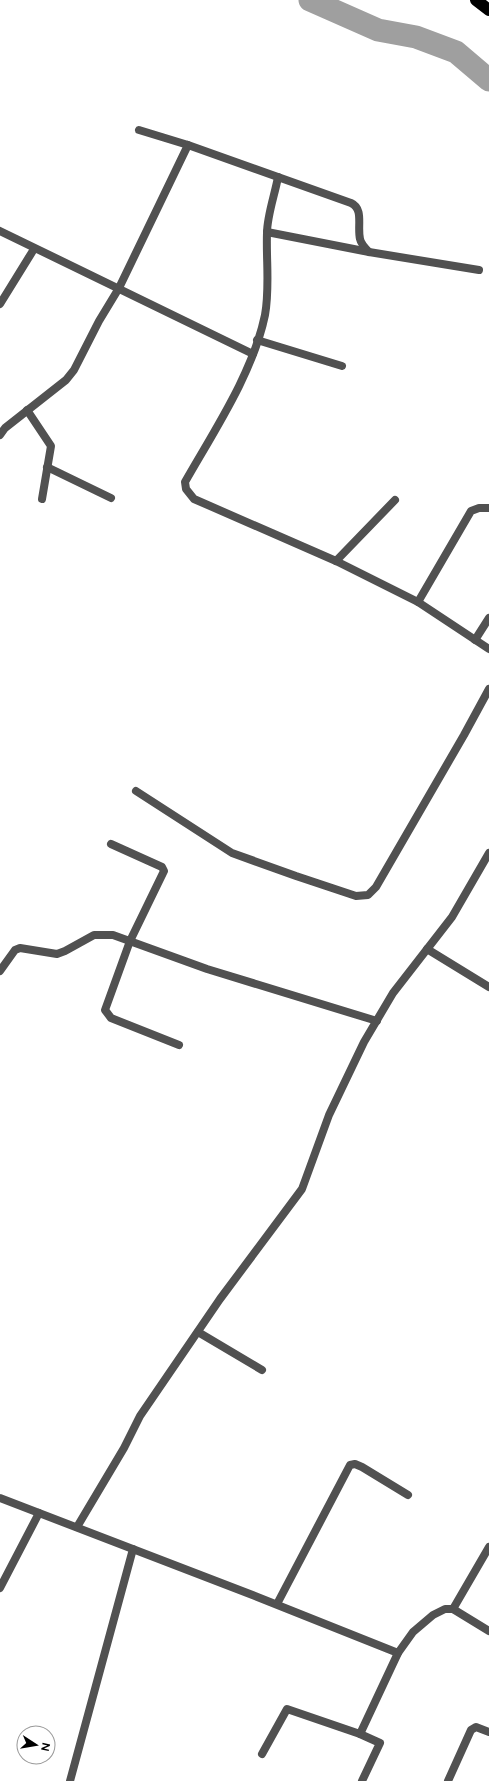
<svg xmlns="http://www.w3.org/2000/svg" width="489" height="1781" font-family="Figtree,sans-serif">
<rect width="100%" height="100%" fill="#fff"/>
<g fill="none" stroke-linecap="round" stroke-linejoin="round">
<path stroke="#9f9f9f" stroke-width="23" d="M 310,0 L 378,30 L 416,37 L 456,52 L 489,80"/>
<g stroke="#515151" stroke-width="8">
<path d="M 139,130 L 188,145 L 351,203 C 364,209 357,226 360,239 C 361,244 365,248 369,252"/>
<path d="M 278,177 C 275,194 267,216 267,233 C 266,260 270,288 265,315 C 253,373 214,431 185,482 L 186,489 L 194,499 L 336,561 L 418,602 L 489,649"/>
<path d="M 0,231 L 253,354"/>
<path d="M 267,232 L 369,252 L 479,270"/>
<path d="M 0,304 L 34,249"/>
<path d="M 257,340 L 342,366"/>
<path d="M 27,410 L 51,446 L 42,499"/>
<path d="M 0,435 L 5,428 L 66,380 L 74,370 L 99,321 L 119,288 L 188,145"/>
<path d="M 47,467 L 111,498"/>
<path d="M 336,561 L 395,500"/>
<path d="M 418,602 L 471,511 L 479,508 L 489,508"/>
<path d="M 475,640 L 489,618"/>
<path d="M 136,791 L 232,853 L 296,876 L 356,896 L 368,895 L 376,887 L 464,735 L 489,689"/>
<path d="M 111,844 L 162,867 L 164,871 L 130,941 L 105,1010 L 111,1018 L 179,1045"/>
<path d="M 427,949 L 489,987"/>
<path d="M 0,971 L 15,950 L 20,948 L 57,954 L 65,951 L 94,935 L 113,935 L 207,969 L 377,1021"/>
<path d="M 198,1332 L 262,1370"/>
<path d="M 0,1498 L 255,1596 L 398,1653"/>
<path d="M 77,1527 L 124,1448 L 140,1416 L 220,1299 L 302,1189 L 329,1115 L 364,1042 L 393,993 L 452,917 L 489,853"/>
<path d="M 0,1588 L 39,1513"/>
<path d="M 277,1604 L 350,1465 L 355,1464 L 362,1467 L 408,1495"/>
<path d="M 453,1609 L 489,1547"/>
<path d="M 360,1734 L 380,1743 L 362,1781"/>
<path d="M 262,1754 L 287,1709 L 360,1734 L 398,1653 L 413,1632 L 433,1615 L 445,1609 L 453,1609 L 489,1631"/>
<path d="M 70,1781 L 133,1549"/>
<path d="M 448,1781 L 471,1730 L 476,1727 L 489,1732"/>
</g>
<path stroke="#000" stroke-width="12" d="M 476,0 L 489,10"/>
</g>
<g transform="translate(36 1745) rotate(102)"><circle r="19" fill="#ffffff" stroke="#999999"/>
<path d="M0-3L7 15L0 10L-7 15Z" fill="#000000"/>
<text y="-6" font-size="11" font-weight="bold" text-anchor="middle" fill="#000000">N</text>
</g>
</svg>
